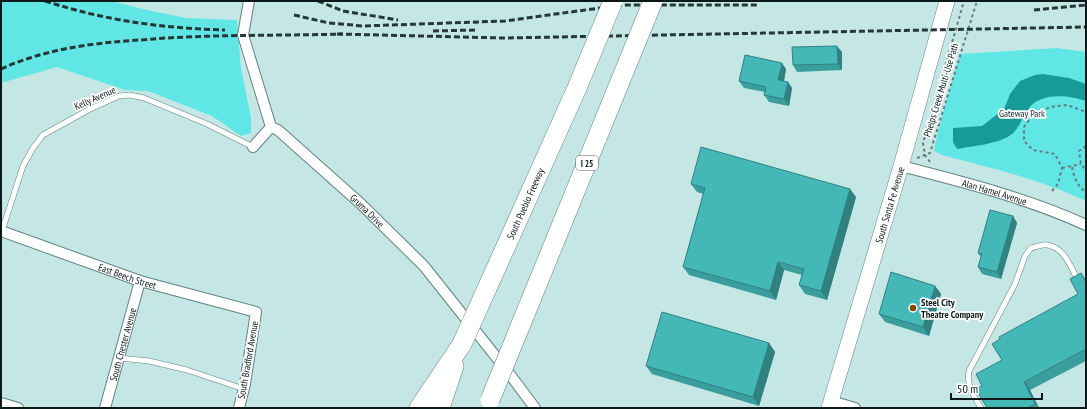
<svg xmlns="http://www.w3.org/2000/svg" width="1087" height="409" font-family="'PT Sans Narrow',sans-serif">
<rect width="100%" height="100%" fill="#c4e7e5"/>
<g fill="#60e7e5">
<path d="M 1,1 L 111,1 L 147,10 L 186,18 L 237,20 L 241,68 L 251,118 L 251,133 L 241,136 L 212,116 L 148,91 L 125,90 L 57,67 L 1,83 Z"/>
<path d="M 1057,48 L 1086,52 L 1086,201 C 1041,179 990,168 942,155 L 934,151 L 938,131 L 960,54 Z"/>
</g>
<path fill="#179b9a" d="M 1043,74 L 1069,78 L 1086,84 L 1086,101 C 1069,95 1041,92 1029,108 C 1023,116 1020,127 1012,134 C 1000,144 972,146 957,149 L 953,142 L 953,128 L 982,126 L 1004,109 L 1010,94 L 1020,81 L 1035,75 Z"/>
<g fill="none" stroke-linecap="round" stroke-linejoin="round">
<g stroke="#638382" stroke-width="6">
<g id="service">
<path d="M 2,231 L 23,166 L 33,148 L 43,135 L 90,109 L 119,96 L 130,95 L 144,98 L 207,124 L 253,147"/>
<path d="M 119,358 L 149,361 L 187,370 L 244,389"/>
<path d="M 981,408 C 974,396 966,385 969,371 L 1015,284 L 1025,256 L 1031,248 C 1036,247 1043,244 1047,245 C 1064,247 1071,267 1078,281"/>
</g>
</g>
<g stroke="#638382" stroke-width="12">
<g id="minor">
<path d="M 249,1 L 243,35 L 271,127"/>
<path id="s1" d="M 271,127 L 278,130 L 361,204 L 424,266 L 508,372 L 535,408"/>
<path d="M 253,147 L 271,127"/>
<path id="s2" d="M 901,166 C 963,182 1027,198 1086,225"/>
<path id="s3" d="M 1,231 L 140,281 L 256,312 L 245,384 L 239,408"/>
<path d="M 831,401 L 855,408"/>
<path d="M 1,403 L 18,408"/>
<path id="s4" d="M 105,408 L 140,281"/>
</g>
</g>
<g stroke="#638382" stroke-width="16">
<g id="secondary">
<path id="s5" d="M 829,408 L 901,166 L 947,1"/>
</g>
</g>
<g stroke="#638382" stroke-width="20">
<g id="motorway">
<path d="M 419,408 L 462,344"/>
<path d="M 440,408 L 454,366"/>
</g>
</g>
<g stroke="#647c7b" stroke-width="2" stroke-dasharray="3 3" stroke-linecap="butt">
<path d="M 1086,146 L 1079,151 L 1081,164 L 1086,171"/>
<path d="M 917,158 L 930,153 L 977,1"/>
<path d="M 930,162 L 925,155 L 923,143 L 964,1"/>
<path d="M 1072,167 C 1074,177 1077,186 1086,192"/>
<path d="M 1062,168 L 1081,164"/>
<path d="M 1052,191 L 1058,184 L 1062,168 L 1055,154 L 1033,150 L 1024,141 L 1024,127 L 1032,116 L 1050,107 L 1067,105 L 1086,112"/>
</g>
<use href="#service" stroke="#fff" stroke-width="5"/>
<use href="#minor" stroke="#fff" stroke-width="10"/>
<use href="#secondary" stroke="#fff" stroke-width="15"/>
<use href="#motorway" stroke="#fff" stroke-width="19"/>
<g stroke="#263736" stroke-width="3" stroke-dasharray="6 3" stroke-linecap="butt">
<path d="M 45,1 C 107,21 161,28 225,30"/>
<path d="M 318,1 L 343,11 L 398,20"/>
<path d="M 1034,10 L 1086,5"/>
<path d="M 294,15 L 329,23 L 363,26 L 505,21 L 607,7 L 626,5 L 758,5"/>
<path d="M 433,31 L 475,30"/>
<path d="M 337,34 L 504,38 L 1086,27"/>
<path d="M 1,69 C 45,49 92,43 140,40 C 207,34 275,36 343,34"/>
</g>
<g stroke="#638382" stroke-width="20" stroke-linecap="butt">
<g id="motorway-bridge">
<path id="s6" d="M 462,344 L 577,88 L 613,1"/>
<path d="M 490,400 L 653,1"/>
</g>
</g>
<use href="#motorway-bridge" stroke="#fff" stroke-width="19"/>
</g>
<g fill="#3a9e9d">
<path d="M 842,52 L 842,70 L 797,72 L 793,65 Z"/>
<path d="M 786,69 L 784,81 L 788,82 L 792,88 L 789,106 L 769,102 L 764,95 L 765,92 L 744,88 L 739,81 Z"/>
<path d="M 691,184 L 856,197 L 827,300 L 805,294 L 799,285 L 802,275 L 784,270 L 776,300 L 689,275 L 683,267 L 703,194 L 697,192 Z"/>
<path d="M 1013,216 L 1017,223 L 1001,279 L 982,274 L 978,267 L 981,257 L 978,253 Z"/>
<path d="M 1081,273 L 1086,280 L 1086,361 L 1030,390 L 1039,408 L 987,408 L 982,386 L 1002,360 L 1078,294 Z"/>
<path d="M 935,286 L 941,294 L 929,336 L 885,322 L 879,314 Z"/>
<path d="M 769,343 L 775,352 L 759,406 L 652,374 L 646,366 Z"/>
</g>
<g fill="#308180">
<path d="M 837,46 L 842,52 L 842,70 L 838,64 Z"/>
<path d="M 782,63 L 786,69 L 783,86 L 778,80 Z"/>
<path d="M 788,82 L 792,88 L 789,106 L 784,99 Z"/>
<path d="M 850,189 L 856,197 L 827,300 L 821,291 Z"/>
<path d="M 1013,216 L 1017,223 L 1001,279 L 997,272 Z"/>
<path d="M 778,262 L 784,270 L 776,300 L 770,291 Z"/>
<path d="M 935,286 L 941,294 L 929,336 L 923,327 Z"/>
<path d="M 769,343 L 775,352 L 759,406 L 753,397 Z"/>
<path d="M 1024,382 L 1030,390 L 1039,408 L 1035,404 Z"/>
</g>
<g fill="#44b8b7" stroke="#308180">
<path d="M 837,46 L 838,64 L 793,65 L 792,47 Z"/>
<path d="M 745,55 L 782,63 L 778,80 L 788,82 L 784,99 L 764,95 L 766,87 L 739,81 Z"/>
<path d="M 701,147 L 850,189 L 821,291 L 799,285 L 804,269 L 778,262 L 770,291 L 683,267 L 705,188 L 691,184 Z"/>
<path d="M 990,210 L 1013,216 L 997,272 L 978,267 L 982,254 L 978,253 Z"/>
<path d="M 891,272 L 935,286 L 923,327 L 879,314 Z"/>
<path d="M 1081,273 L 1086,282 L 1086,349 L 1024,382 L 1035,404 L 1027,408 L 987,408 L 976,389 L 982,386 L 976,374 L 1002,360 L 992,344 L 1000,339 L 999,337 L 1078,294 L 1070,279 Z"/>
<path d="M 662,312 L 769,343 L 753,397 L 646,366 Z"/>
</g>
<circle fill="#824800" stroke="#fff" stroke-width="1.5" cx="913" cy="308" r="4"/>
<g text-anchor="middle" dominant-baseline="central" stroke-width="3.5" stroke-linejoin="round" paint-order="stroke">
<rect fill="#fff" stroke="#545d5d" stroke-width="1" x="576" y="156" width="22" height="14" rx="3"/>
<g font-size="9" font-weight="bold" fill="#0b1818">
<text x="587" y="163">I 25</text>
</g>
<g font-size="10" fill="#0b1818" stroke="#fff">
<text transform="translate(941 90) rotate(-73)">Phelps Creek Multi-Use Path</text>
<text transform="translate(95 98) rotate(-24)">Kelly Avenue</text>
<text stroke="none"><textPath href="#s2" startOffset="97">Alan Hamel Avenue</textPath></text>
<text stroke="none"><textPath href="#s6" startOffset="154">South Pueblo Freeway</textPath></text>
<text stroke="none"><textPath href="#s5" startOffset="212">South Santa Fe Avenue</textPath></text>
<text stroke="none"><textPath href="#s1" startOffset="128">Gruma Drive</textPath></text>
<text stroke="none"><textPath href="#s3" startOffset="134">East Beech Street</textPath></text>
<text stroke="none"><textPath href="#s4" startOffset="66">South Chester Avenue</textPath></text>
<text transform="translate(248 360) rotate(-80)">South Bradford Avenue</text>
</g>
<g font-size="10" fill="#152f2f" stroke="#fff">
<text x="1022" y="113">Gateway Park</text>
</g>
<g font-size="10" font-weight="bold" fill="#0b1818" stroke="#fff" text-anchor="start">
<text x="921" y="302">Steel City<tspan x="921" dy="12">Theatre Company</tspan></text>
</g>
</g>
<rect width="1087" height="409" fill="none" stroke="#0b1818" stroke-width="4"/>
<path d="M951 393v6h91v-6" fill="none" stroke="#0b1818" stroke-width="2"/>
<text x="957" y="393" font-size="12" fill="#0b1818" stroke="#ffffff" stroke-width="3" paint-order="stroke">50 m</text>
</svg>
